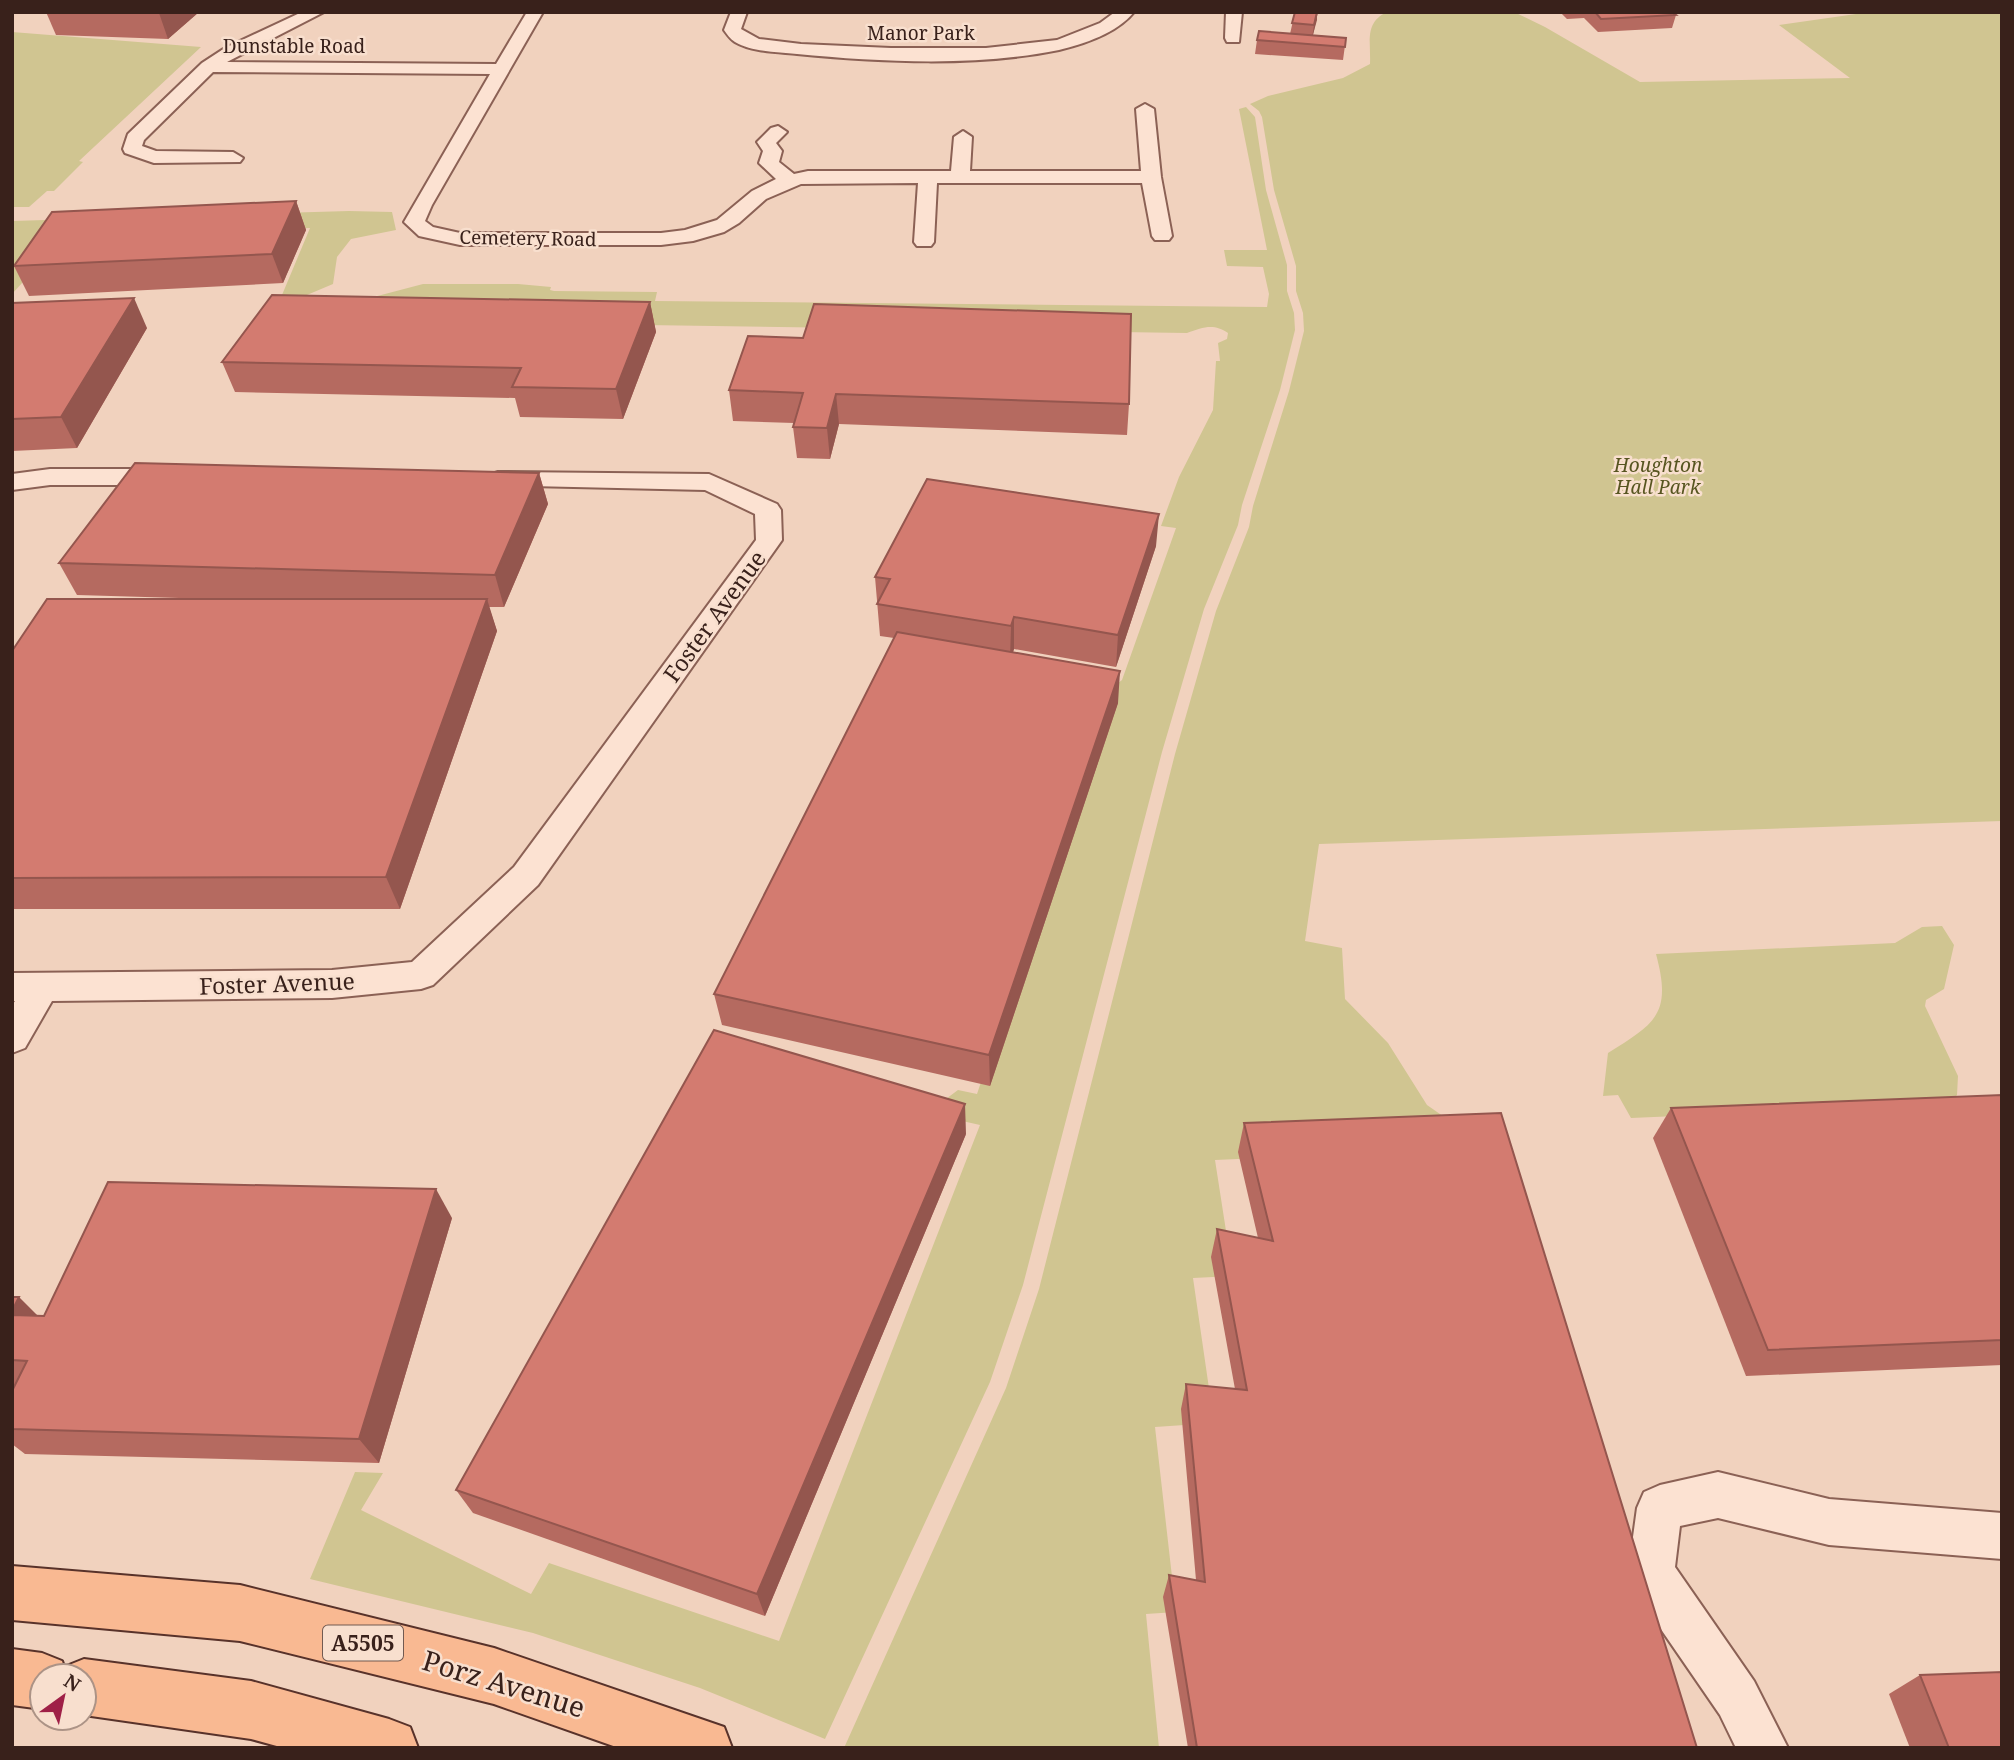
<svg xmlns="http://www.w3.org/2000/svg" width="2014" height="1760" font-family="'Noto Serif',serif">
<rect width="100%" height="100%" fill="#f1d2be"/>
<g fill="#d0c591">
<path d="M 1387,12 L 1514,12 L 1545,27 L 1640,82 L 1850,78 L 1779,25 L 1870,12 L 2002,12 L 2002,821 L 1319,844 L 1305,941 L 1342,948 L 1345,999 L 1388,1043 L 1427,1105 L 1450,1121 L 1455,1149 L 1215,1160 L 1233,1276 L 1193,1278 L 1214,1423 L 1155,1427 L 1176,1612 L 1146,1614 L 1159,1748 L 844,1748 L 1006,1388 L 1039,1289 L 1175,754 L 1216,611 L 1249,527 L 1253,506 L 1289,391 L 1304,331 L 1303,313 L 1296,291 L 1296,266 L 1274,190 L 1262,117 L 1259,111 L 1250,104 L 1268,96 L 1343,78 L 1370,64 C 1371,41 1364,23 1387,12 Z"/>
<path d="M 12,32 L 201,47 L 79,161 L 83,162 L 54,191 L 47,191 L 29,207 L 12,207 Z"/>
<path d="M 1246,107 L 1255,117 L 1266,190 L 1287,265 L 1287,291 L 1294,313 L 1295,330 L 1280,390 L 1242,505 L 1238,525 L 1204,609 L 1162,752 L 1023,1285 L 990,1382 L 825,1739 L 700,1688 L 533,1633 L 310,1579 L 355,1472 L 383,1473 L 361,1510 L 531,1594 L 549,1563 L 779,1641 L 980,1125 L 927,1113 L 958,1090 L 977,1094 L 1114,686 L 1122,680 L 1176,528 L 1161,526 L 1179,477 L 1213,410 L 1216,361 L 1220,361 L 1218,343 L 1227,339 L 1228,333 C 1214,323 1203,327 1187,333 L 645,325 L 295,307 L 324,296 L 366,299 L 423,284 L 518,284 L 551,287 L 550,290 L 554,291 L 657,292 L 655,301 L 1267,307 L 1269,294 L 1263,267 L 1227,266 L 1224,250 L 1267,250 L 1239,109 Z"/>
<path d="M 349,211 L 392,212 L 396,230 L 351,239 L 337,257 L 333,284 L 295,300 L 282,295 L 310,228 L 64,237 L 12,294 L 12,221 Z"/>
<path d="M 1942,926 L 1954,945 L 1944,989 L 1926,1000 L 1925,1006 L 1958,1076 L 1957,1095 L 1949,1104 L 1631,1118 L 1618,1095 L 1603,1096 L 1608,1053 C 1656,1023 1672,1014 1656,954 L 1895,943 L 1922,927 Z"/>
</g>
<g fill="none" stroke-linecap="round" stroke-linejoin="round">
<g stroke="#8b6155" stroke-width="4">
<g id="minor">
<path d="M 302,12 L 324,12 L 227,62 L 496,64 L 527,12 L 543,12 L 432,205 L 425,221 L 433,227 L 460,233 L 661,233 L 685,230 L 717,220 L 752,191 L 776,179 L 759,163 L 763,151 L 757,142 L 771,128 L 778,126 L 787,132 L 776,143 L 782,151 L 779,162 L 794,174 L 808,171 L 951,171 L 954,137 L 963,131 L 972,137 L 970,171 L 1141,171 L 1136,109 L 1145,104 L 1154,109 L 1161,177 L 1172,236 L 1169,240 L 1155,240 L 1152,236 L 1142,183 L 937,183 L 934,242 L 931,246 L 917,246 L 914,242 L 918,183 L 801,184 L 766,199 L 739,223 L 724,232 L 693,241 L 661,245 L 460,245 L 419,236 L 404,222 L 490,74 L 213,72 L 144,140 L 142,146 L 156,151 L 233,152 L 243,158 L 240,162 L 154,163 L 125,153 L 123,149 L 128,134 L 202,63 L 225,48 Z"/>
<path d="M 731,12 L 747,12 L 741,29 L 759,39 L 801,44 L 891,48 L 986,48 L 1057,40 L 1100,23 L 1115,12 L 1134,12 C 1117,33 1084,44 1059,50 C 977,67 880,62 797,54 C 778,52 752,52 735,42 C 730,39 727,34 724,30 Z"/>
<path d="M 1226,12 L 1242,12 L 1239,42 L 1227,42 L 1225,38 Z"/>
<path d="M 50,469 L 171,469 L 180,472 L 184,477 L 180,482 L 171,485 L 50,485 L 12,490 L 12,474 Z"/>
<path d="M 498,472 L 709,474 L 777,504 L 781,510 L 782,540 L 538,885 L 433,985 L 421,989 L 332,998 L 52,1001 L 25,1048 L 12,1053 L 12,1005 L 15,1001 L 12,1001 L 12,973 L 332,970 L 412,962 L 514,867 L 756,540 L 755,514 L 705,490 L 489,485 L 485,480 L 489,475 Z"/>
<path d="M 1718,1472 L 1829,1499 L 2002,1513 L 2002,1559 L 1829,1545 L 1718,1518 L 1680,1526 L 1675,1567 L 1754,1681 L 1788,1748 L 1736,1748 L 1720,1715 L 1634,1590 L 1628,1573 L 1637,1508 L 1644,1492 L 1660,1485 Z"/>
</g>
</g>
<g stroke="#58322a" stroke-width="4">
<g id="primary">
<path d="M 12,1566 L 240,1585 L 494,1648 L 724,1727 L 732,1748 L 619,1748 L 494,1704 L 240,1641 L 12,1620 Z"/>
<path d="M 12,1649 L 42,1653 L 62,1661 L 64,1667 L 84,1659 L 251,1681 L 389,1719 L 410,1727 L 418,1748 L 284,1748 L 251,1739 L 84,1715 L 84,1676 L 42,1676 L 42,1709 L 12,1705 Z"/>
</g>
</g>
<use href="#minor" fill="#fce2d2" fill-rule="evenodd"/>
<use href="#primary" fill="#f9b992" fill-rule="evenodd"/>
</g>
<g fill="#b56a60">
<path d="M 46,12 L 199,12 L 168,39 L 56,35 Z"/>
<path d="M 1295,12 L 1318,12 L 1313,35 L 1346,38 L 1343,60 L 1255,54 L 1257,40 L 1290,34 Z"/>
<path d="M 1560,12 L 1672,12 L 1676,15 L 1672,28 L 1598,32 L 1584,18 L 1567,19 Z"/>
<path d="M 296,201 L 306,230 L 283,283 L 29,296 L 14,266 Z"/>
<path d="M 650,302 L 656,332 L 623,419 L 520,417 L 515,398 L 235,392 L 222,362 Z"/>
<path d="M 12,303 L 147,328 L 77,448 L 12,451 Z"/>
<path d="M 803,338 L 1129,404 L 1127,435 L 839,424 L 830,459 L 797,458 L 793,427 L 794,423 L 733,421 L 729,390 Z"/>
<path d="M 539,473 L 548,504 L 504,607 L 489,607 L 497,631 L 400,909 L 12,909 L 12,651 L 213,599 L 77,595 L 59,563 Z"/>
<path d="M 1156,546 L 1116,667 L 1014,649 L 1013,653 L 1118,703 L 990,1086 L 722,1025 L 714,994 L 894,638 L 880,636 L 875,577 Z"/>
<path d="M 2002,1095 L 2002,1365 L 1746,1376 L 1653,1138 L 1671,1108 Z"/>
<path d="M 1244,1123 L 1697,1748 L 1188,1748 L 1163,1597 L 1169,1575 L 1196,1580 L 1181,1409 L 1186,1384 L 1235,1389 L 1211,1257 L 1217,1229 L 1258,1238 L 1238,1152 Z"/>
<path d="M 966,1134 L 765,1616 L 473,1513 L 456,1490 Z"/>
<path d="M 452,1218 L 379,1463 L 25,1454 L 12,1444 L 12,1391 L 15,1386 L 12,1385 L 12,1297 L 38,1316 L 44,1316 Z"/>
<path d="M 1920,1675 L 2002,1748 L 1910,1748 L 1889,1694 Z"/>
</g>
<g fill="#94564e">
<path d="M 160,12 L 199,12 L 168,39 L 159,13 Z"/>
<path d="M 1317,12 L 1317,20 L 1312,38 L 1314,25 Z"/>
<path d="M 296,201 L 306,230 L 283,283 L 272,254 Z"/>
<path d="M 134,298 L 147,328 L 77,448 L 61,417 Z"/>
<path d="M 650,302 L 656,332 L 623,419 L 616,389 Z"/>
<path d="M 836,394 L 839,424 L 830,459 L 827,428 Z"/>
<path d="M 539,473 L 548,504 L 504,607 L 495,575 Z"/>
<path d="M 1159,514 L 1156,546 L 1116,667 L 1118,635 Z"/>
<path d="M 487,599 L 497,631 L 400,909 L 386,877 Z"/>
<path d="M 1014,617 L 1014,649 L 1010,658 L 1011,626 Z"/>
<path d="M 1120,671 L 1118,703 L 990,1086 L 989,1055 Z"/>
<path d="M 965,1104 L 966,1134 L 765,1616 L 757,1594 Z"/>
<path d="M 436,1189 L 452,1218 L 379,1463 L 359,1439 Z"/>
<path d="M 19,1297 L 47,1325 L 12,1317 L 12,1311 Z"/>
</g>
<g fill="#d37b70" stroke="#94564e" stroke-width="2">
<path d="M 126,12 L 160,12 L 159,13 Z"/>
<path d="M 1295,12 L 1317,12 L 1314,25 L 1292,23 Z"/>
<path d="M 1595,12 L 1672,12 L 1676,15 L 1601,19 Z"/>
<path d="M 1259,31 L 1346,38 L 1345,47 L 1257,40 Z"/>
<path d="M 296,201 L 272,254 L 14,266 L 52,212 Z"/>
<path d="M 272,295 L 650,302 L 616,389 L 512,387 L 521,368 L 222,362 Z"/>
<path d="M 134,298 L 61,417 L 12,419 L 12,303 Z"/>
<path d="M 814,304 L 1131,314 L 1129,404 L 836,394 L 827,428 L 793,427 L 803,393 L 729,390 L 748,336 L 803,338 Z"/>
<path d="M 135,463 L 539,473 L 495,575 L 59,563 Z"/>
<path d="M 927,479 L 1159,514 L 1118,635 L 1014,617 L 1011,626 L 877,604 L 890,579 L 875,577 Z"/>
<path d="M 47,599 L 487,599 L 386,877 L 12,878 L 12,651 Z"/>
<path d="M 897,632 L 1120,671 L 989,1055 L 714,994 Z"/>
<path d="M 714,1030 L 965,1104 L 757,1594 L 456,1490 Z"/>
<path d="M 2002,1095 L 2002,1340 L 1768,1350 L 1671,1108 Z"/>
<path d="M 1501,1113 L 1697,1748 L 1197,1748 L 1169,1575 L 1205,1582 L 1186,1384 L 1247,1390 L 1217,1229 L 1273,1241 L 1244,1123 Z"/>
<path d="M 108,1182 L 436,1189 L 359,1439 L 12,1429 L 12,1391 L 27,1361 L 12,1360 L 12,1315 L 44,1316 Z"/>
<path d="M 12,1297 L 19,1297 L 12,1311 Z"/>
<path d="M 2002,1672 L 2002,1748 L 1949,1748 L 1920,1675 Z"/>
</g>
<g text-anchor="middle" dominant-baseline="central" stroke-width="5" stroke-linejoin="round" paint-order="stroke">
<g font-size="19" fill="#39211b" stroke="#f8dfce">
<text x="921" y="33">Manor Park</text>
<text x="294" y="46">Dunstable Road</text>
<text transform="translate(528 238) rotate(1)">Cemetery Road</text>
</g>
<g font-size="19" font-style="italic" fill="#575520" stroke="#f8dfce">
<text x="1658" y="465">Houghton<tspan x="1658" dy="22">Hall Park</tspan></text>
</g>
<rect fill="#f8dfce" stroke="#725a51" stroke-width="2" x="323" y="1625.5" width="80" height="35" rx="5"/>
<g font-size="21" font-weight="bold" fill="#39211b">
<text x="363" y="1643">A5505</text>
</g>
<g font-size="23" fill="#39211b" stroke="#f8dfce">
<text transform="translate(714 616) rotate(-54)">Foster Avenue</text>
<text transform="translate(277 983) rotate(-2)">Foster Avenue</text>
</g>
<g font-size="28" fill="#39211b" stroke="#f8dfce">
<text transform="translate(504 1683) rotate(17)">Porz Avenue</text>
</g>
</g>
<rect width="2014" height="1760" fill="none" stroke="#39211b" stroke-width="28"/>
<g transform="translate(63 1697) rotate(33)"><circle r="33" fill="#f8dfce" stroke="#ac9386" stroke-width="2"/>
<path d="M0-5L12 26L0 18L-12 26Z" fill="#9f2047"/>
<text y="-10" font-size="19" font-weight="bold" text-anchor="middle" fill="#39211b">N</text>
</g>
</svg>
